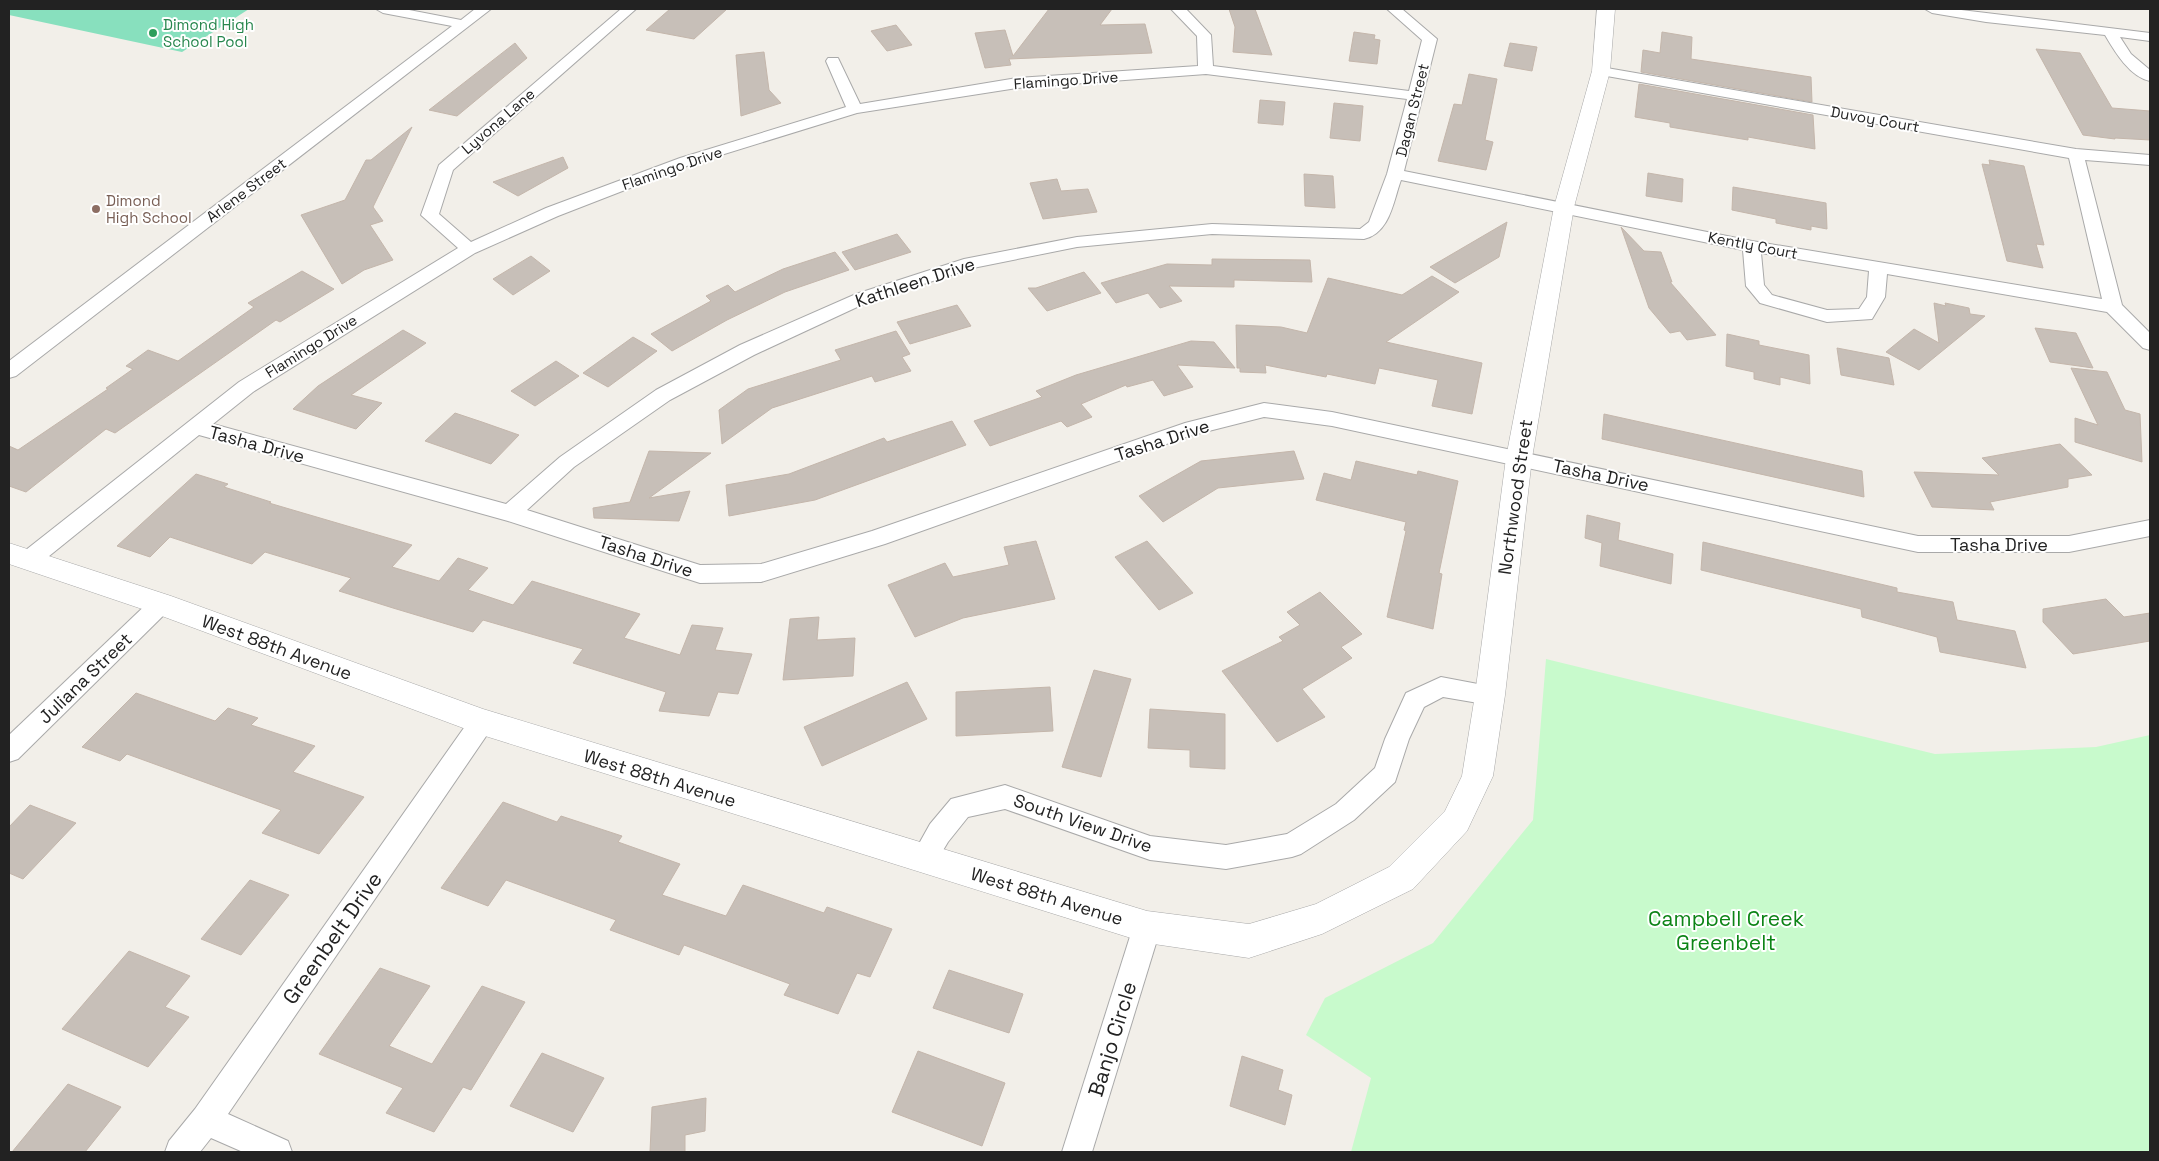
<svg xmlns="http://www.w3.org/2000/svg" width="2159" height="1161" font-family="'Space Grotesk',sans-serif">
<rect width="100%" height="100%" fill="#f2efe9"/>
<path fill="#c8facc" d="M 1546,659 L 1935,754 L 2096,747 L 2150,735 L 2150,1152 L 1351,1152 L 1371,1078 L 1306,1035 L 1325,998 L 1433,943 L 1533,820 Z"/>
<path fill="#88e0be" d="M 9,9 L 249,9 L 182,52 L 9,15 Z"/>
<g fill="#c7bfb8" stroke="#c4b6ab">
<path d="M 670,9 L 727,9 L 694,39 L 646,30 Z"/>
<path d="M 1049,9 L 1112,9 L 1100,25 L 1145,24 L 1152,53 L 1009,59 L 1011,65 L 985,68 L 975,33 L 1005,30 L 1013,56 Z"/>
<path d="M 1229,9 L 1255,9 L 1272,55 L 1233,52 L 1235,27 Z"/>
<path d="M 896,25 L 912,45 L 887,51 L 871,31 Z"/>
<path d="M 1354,32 L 1375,35 L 1374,39 L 1380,40 L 1377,64 L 1349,61 Z"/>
<path d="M 1662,32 L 1692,37 L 1691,59 L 1811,77 L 1812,102 L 1641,72 L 1643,50 L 1660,53 Z"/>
<path d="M 515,43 L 527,58 L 457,116 L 429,110 Z"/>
<path d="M 1510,43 L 1537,47 L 1532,71 L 1504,66 Z"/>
<path d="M 2036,49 L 2080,53 L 2112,108 L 2150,111 L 2150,140 L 2115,138 L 2115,139 L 2083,135 Z"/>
<path d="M 764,52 L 769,90 L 781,103 L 741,116 L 736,55 Z"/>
<path d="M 1469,74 L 1497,79 L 1485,140 L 1493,142 L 1486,170 L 1438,161 L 1454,104 L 1462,105 Z"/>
<path d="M 1639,84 L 1813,115 L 1815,149 L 1748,137 L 1748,140 L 1670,127 L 1670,123 L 1635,117 Z"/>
<path d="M 1260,100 L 1285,102 L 1283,125 L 1258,123 Z"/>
<path d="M 1334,103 L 1363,106 L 1360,141 L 1330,138 Z"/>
<path d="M 412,127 L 373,207 L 383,221 L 370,225 L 393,260 L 364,270 L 342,284 L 301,215 L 345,200 L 366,160 L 371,160 Z"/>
<path d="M 563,157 L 568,168 L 518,196 L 493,182 Z"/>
<path d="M 1989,160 L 2024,166 L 2044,245 L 2036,244 L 2043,268 L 2007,261 L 1982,164 L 1990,165 Z"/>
<path d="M 1648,173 L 1683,179 L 1682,202 L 1646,196 Z"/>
<path d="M 1304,174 L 1333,176 L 1335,208 L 1305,206 Z"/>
<path d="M 1057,179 L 1061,191 L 1088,189 L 1097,212 L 1043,219 L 1030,183 Z"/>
<path d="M 1733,187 L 1826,203 L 1827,229 L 1811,226 L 1811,230 L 1776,223 L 1776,219 L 1732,210 Z"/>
<path d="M 1507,222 L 1499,257 L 1455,283 L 1430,267 Z"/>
<path d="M 1621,227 L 1644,251 L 1661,252 L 1672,282 L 1670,282 L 1716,335 L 1687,340 L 1680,331 L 1670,333 L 1649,308 Z"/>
<path d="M 897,234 L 911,252 L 855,270 L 842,252 Z"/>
<path d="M 835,252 L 849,270 L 785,292 L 727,320 L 672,351 L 651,334 L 711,301 L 706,296 L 728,285 L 735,292 L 783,269 Z"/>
<path d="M 531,256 L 550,271 L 513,295 L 493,279 Z"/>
<path d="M 1212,259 L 1310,260 L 1312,282 L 1234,280 L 1234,287 L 1169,286 L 1182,301 L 1160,308 L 1148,293 L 1116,303 L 1101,283 L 1167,264 L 1212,265 Z"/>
<path d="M 302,271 L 334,289 L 280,322 L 276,320 L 115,433 L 106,429 L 26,492 L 9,486 L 9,446 L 18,450 L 108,389 L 106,388 L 133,369 L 126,366 L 148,350 L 178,361 L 254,307 L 248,303 Z"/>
<path d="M 1084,272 L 1101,293 L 1047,311 L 1028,288 L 1036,288 Z"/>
<path d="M 1432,276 L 1459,292 L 1386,342 L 1482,363 L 1472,414 L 1432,406 L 1438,380 L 1379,368 L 1375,384 L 1327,374 L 1326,377 L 1265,365 L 1266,373 L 1240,372 L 1240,368 L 1237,368 L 1236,325 L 1281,327 L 1307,333 L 1328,278 L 1402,295 Z"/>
<path d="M 1934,303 L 1946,306 L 1945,303 L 1969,308 L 1970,314 L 1985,316 L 1919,370 L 1886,352 L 1914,329 L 1939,343 Z"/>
<path d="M 957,305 L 971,326 L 910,344 L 897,322 Z"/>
<path d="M 2035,328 L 2076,333 L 2093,368 L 2050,362 Z"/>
<path d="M 403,330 L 426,343 L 351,395 L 382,403 L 356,429 L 293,409 L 318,386 Z"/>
<path d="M 896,331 L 910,354 L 902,357 L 911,371 L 875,382 L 872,376 L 772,408 L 722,444 L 719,410 L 748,389 L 841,360 L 835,350 Z"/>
<path d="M 1727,334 L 1759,341 L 1759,345 L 1809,355 L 1810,384 L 1780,377 L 1780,385 L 1754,379 L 1754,372 L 1726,366 Z"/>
<path d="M 633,337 L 657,351 L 608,387 L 583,373 Z"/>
<path d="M 1191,341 L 1214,342 L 1235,368 L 1177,365 L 1193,387 L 1164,396 L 1153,380 L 1127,387 L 1126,385 L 1081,404 L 1092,417 L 1067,427 L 1061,421 L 990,446 L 974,421 L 1042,397 L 1036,391 L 1076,375 Z"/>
<path d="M 1837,348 L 1889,358 L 1894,385 L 1841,375 Z"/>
<path d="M 556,361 L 579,376 L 535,406 L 511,391 Z"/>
<path d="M 2071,368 L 2107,372 L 2125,410 L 2140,414 L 2142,462 L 2075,442 L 2075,418 L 2098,425 Z"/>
<path d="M 455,413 L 482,422 L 519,435 L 491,464 L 425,441 Z"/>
<path d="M 1604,414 L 1862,471 L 1864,497 L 1602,439 Z"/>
<path d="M 952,421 L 966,445 L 815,500 L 729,516 L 726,485 L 789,474 L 884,438 L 887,442 Z"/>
<path d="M 2060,444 L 2092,475 L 2068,479 L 2068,487 L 1990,502 L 1994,510 L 1932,507 L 1914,472 L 1999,475 L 1982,458 Z"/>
<path d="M 649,451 L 711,453 L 649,498 L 690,491 L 679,521 L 594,518 L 593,508 L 630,502 Z"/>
<path d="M 1294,451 L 1304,479 L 1218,488 L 1163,522 L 1139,496 L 1201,461 Z"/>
<path d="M 1356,461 L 1417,475 L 1418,471 L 1458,481 L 1439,573 L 1442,574 L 1433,629 L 1387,617 L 1406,531 L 1404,530 L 1406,522 L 1316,500 L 1324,473 L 1351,480 Z"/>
<path d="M 196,474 L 228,484 L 224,487 L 271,502 L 269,503 L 412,545 L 392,567 L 439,581 L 458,558 L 488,568 L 468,590 L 513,605 L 532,581 L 640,614 L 624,638 L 680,655 L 692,625 L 723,628 L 715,650 L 752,654 L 738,694 L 718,692 L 709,716 L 659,711 L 666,692 L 573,663 L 583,649 L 483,620 L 473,632 L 393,608 L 339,591 L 351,578 L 265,552 L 252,564 L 170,537 L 150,557 L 117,546 Z"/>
<path d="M 1587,515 L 1620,523 L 1618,540 L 1673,554 L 1671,584 L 1600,566 L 1602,543 L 1585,538 Z"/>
<path d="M 1036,541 L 1055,599 L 963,618 L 915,637 L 888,585 L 945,563 L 953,577 L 1009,565 L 1004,547 Z"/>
<path d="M 1147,541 L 1193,593 L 1159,610 L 1115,557 Z"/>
<path d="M 1703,542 L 1897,588 L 1897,592 L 1953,602 L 1957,620 L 2015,631 L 2026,668 L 1940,652 L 1937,637 L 1862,617 L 1861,609 L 1701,570 Z"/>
<path d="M 1320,592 L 1362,634 L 1341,647 L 1352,658 L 1302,689 L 1325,717 L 1277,742 L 1222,671 L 1283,641 L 1279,637 L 1300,625 L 1287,612 Z"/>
<path d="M 2106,599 L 2124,617 L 2150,613 L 2150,641 L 2073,654 L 2043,622 L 2043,609 Z"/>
<path d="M 819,617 L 817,640 L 855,638 L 853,676 L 783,680 L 790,619 Z"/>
<path d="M 1094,670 L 1131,679 L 1101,777 L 1062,767 Z"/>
<path d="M 907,682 L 927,719 L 822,766 L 804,727 Z"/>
<path d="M 1050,687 L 1053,731 L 956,736 L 956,692 Z"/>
<path d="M 136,693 L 215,721 L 228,708 L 258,718 L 251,725 L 315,746 L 293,772 L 364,797 L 319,854 L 262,833 L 281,810 L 127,754 L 120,761 L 82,747 Z"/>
<path d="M 1150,709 L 1225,714 L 1225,769 L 1190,767 L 1190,750 L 1148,748 Z"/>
<path d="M 503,802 L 557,822 L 561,816 L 622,836 L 618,842 L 680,864 L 662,895 L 726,916 L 743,885 L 824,913 L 827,907 L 892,929 L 870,977 L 857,973 L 838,1014 L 784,995 L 790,984 L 684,945 L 679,955 L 610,930 L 616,920 L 506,880 L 488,906 L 441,888 Z"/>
<path d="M 30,805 L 76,823 L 23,879 L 9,873 L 9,827 Z"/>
<path d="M 250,880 L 289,895 L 241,955 L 201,939 Z"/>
<path d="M 129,951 L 190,976 L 165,1007 L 189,1017 L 148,1067 L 62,1029 Z"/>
<path d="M 380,968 L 430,986 L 389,1046 L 432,1064 L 482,986 L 525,1002 L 471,1090 L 463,1087 L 434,1132 L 386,1113 L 403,1088 L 319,1054 Z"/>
<path d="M 949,970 L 1023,994 L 1009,1033 L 933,1008 Z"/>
<path d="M 918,1051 L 1005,1083 L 982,1146 L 892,1112 Z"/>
<path d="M 542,1053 L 604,1078 L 573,1132 L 510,1106 Z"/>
<path d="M 1242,1056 L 1283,1070 L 1278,1090 L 1292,1095 L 1285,1125 L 1230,1106 Z"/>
<path d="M 68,1084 L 121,1107 L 85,1152 L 12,1152 Z"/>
<path d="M 706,1098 L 705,1131 L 685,1135 L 685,1152 L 650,1152 L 652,1107 Z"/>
</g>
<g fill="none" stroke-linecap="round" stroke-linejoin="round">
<g stroke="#a9a9a9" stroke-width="2">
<g id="minor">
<path d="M 376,9 L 404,9 L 461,20 L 475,9 L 491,9 L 16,376 L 9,378 L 9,361 L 452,26 L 383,13 Z"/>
<path d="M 621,9 L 636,9 L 453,170 L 439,214 L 471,242 L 546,208 L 680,158 L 846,107 L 826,61 L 828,58 L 838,58 L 860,104 L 1017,78 L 1198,66 L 1197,36 L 1171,9 L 1186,9 L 1211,35 L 1213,66 L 1409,91 L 1422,40 L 1387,9 L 1402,9 L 1437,39 L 1404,171 L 1752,241 L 2102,299 L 2069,158 L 1601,75 L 1596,74 L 1594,71 L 1596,68 L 1601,67 L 2076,149 L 2150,155 L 2150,165 L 2085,160 L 2122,305 L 2150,333 L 2150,350 L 2143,348 L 2107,312 L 1887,274 L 1885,297 L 1872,319 L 1827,322 L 1760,303 L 1746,286 L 1743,250 L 1401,180 C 1393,202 1390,233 1364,239 L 1212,234 L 1077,247 L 973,268 L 868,302 L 754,355 L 670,400 L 574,467 L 527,510 L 700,565 L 761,564 L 872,531 L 1185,423 L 1264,403 L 1332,412 L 1918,536 L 2069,536 L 2150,520 L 2150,536 L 2069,552 L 1918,552 L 1332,426 L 1264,417 L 1189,436 L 885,544 L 761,582 L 700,583 L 508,521 L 199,435 L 38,565 L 30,568 L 22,565 L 19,559 L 22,553 L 239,382 L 458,248 L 421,215 L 439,165 ZM 1206,74 L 1407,99 L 1387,174 L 1369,222 L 1360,229 L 1212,224 L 1077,237 L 964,259 L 856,294 L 740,345 L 656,390 L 560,457 L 506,504 L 213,424 L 253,392 L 475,253 L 558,216 L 692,164 L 857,113 L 1017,88 ZM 1761,253 L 1869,271 L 1867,297 L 1859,309 L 1827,310 L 1772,295 L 1764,285 Z"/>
<path d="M 1925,9 L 1953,9 L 2150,33 L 2150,41 L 2120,37 L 2131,54 L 2150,70 L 2150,81 C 2130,77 2115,52 2105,35 L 1986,22 L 1932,13 Z"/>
<path d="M 161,595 L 169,598 L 172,604 L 169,610 L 18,759 L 9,762 L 9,735 L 153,598 Z"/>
<path d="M 1441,677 L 1499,688 L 1502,695 L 1499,702 L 1490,705 L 1443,697 L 1424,707 L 1409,739 L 1395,782 L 1354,820 L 1301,854 L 1292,857 L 1226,869 L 1150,860 L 1005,809 L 968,817 L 948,842 L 933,867 L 924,870 L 915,867 L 911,858 L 930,824 L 951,799 L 1005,785 L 1150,836 L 1226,845 L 1287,834 L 1336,804 L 1375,768 L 1385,739 L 1406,693 Z"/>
<path d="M 482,711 L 491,715 L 494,722 L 491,729 L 228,1114 L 288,1141 L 292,1152 L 243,1152 L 211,1138 L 200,1152 L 165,1152 L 169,1141 L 195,1109 L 473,715 Z"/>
<path d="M 1147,914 L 1157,918 L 1161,927 L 1092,1152 L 1062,1152 L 1133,927 L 1137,918 Z"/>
</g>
</g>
<g stroke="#a9a9a9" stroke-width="1">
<path id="tertiary" d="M 1597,9 L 1615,9 L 1610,71 L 1574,207 L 1532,458 L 1505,695 L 1493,776 L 1467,831 L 1413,889 L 1322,934 L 1249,958 L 1147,943 L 482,735 L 151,612 L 9,564 L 9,543 L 171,596 L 483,709 L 1147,911 L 1249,924 L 1316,904 L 1389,867 L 1445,811 L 1462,776 L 1475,695 L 1506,458 L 1554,207 L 1592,71 Z"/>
</g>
<use href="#minor" fill="#fff" fill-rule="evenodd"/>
<use href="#tertiary" fill="#fff" fill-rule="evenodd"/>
</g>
<circle fill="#2e9e5b" stroke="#fff" stroke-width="2" cx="153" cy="33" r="5"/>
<circle fill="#8d6e63" stroke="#fff" stroke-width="2" cx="96" cy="209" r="5"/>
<g text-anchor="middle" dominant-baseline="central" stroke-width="4" stroke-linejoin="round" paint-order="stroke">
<g font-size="15" fill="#27864d" stroke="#fff" text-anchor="start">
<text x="163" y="24">Dimond High<tspan x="163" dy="17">School Pool</tspan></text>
</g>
<g font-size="15" fill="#222" stroke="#fff">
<text transform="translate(1066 80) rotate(-4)">Flamingo Drive</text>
<text transform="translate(1412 110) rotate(-76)">Dagan Street</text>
<text transform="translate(1875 119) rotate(10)">Duvoy Court</text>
<text transform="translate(498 121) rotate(-41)">Lyvona Lane</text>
<text transform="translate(672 168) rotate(-19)">Flamingo Drive</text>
<text transform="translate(246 190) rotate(-37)">Arlene Street</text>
<text transform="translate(1753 245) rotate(11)">Kently Court</text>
<text transform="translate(311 346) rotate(-32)">Flamingo Drive</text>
</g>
<g font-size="15" fill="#785e54" stroke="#fff" text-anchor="start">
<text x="106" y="200">Dimond<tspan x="106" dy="17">High School</tspan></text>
</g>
<g font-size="18" fill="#222" stroke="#fff">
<text transform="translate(915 282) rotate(-18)">Kathleen Drive</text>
<text transform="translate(1162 440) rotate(-18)">Tasha Drive</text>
<text transform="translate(257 444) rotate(15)">Tasha Drive</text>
<text transform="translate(1601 475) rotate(12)">Tasha Drive</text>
<text transform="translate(1515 497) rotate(-82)">Northwood Street</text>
<text x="1999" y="544">Tasha Drive</text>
<text transform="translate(646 556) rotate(18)">Tasha Drive</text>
<text transform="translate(277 647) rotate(20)">West 88th Avenue</text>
<text transform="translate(85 678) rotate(-44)">Juliana Street</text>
<text transform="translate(660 778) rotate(17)">West 88th Avenue</text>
<text transform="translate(1083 823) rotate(19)">South View Drive</text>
<text transform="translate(1047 896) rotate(17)">West 88th Avenue</text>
</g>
<g font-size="21" fill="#0c8416" stroke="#fff">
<text x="1726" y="918">Campbell Creek<tspan x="1726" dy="24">Greenbelt</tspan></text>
</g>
<g font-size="21" fill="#222" stroke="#fff">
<text transform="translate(332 938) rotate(-55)">Greenbelt Drive</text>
<text transform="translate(1112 1039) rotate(-73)">Banjo Circle</text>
</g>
</g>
<rect width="2159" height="1161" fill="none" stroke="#222222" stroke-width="20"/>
</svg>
